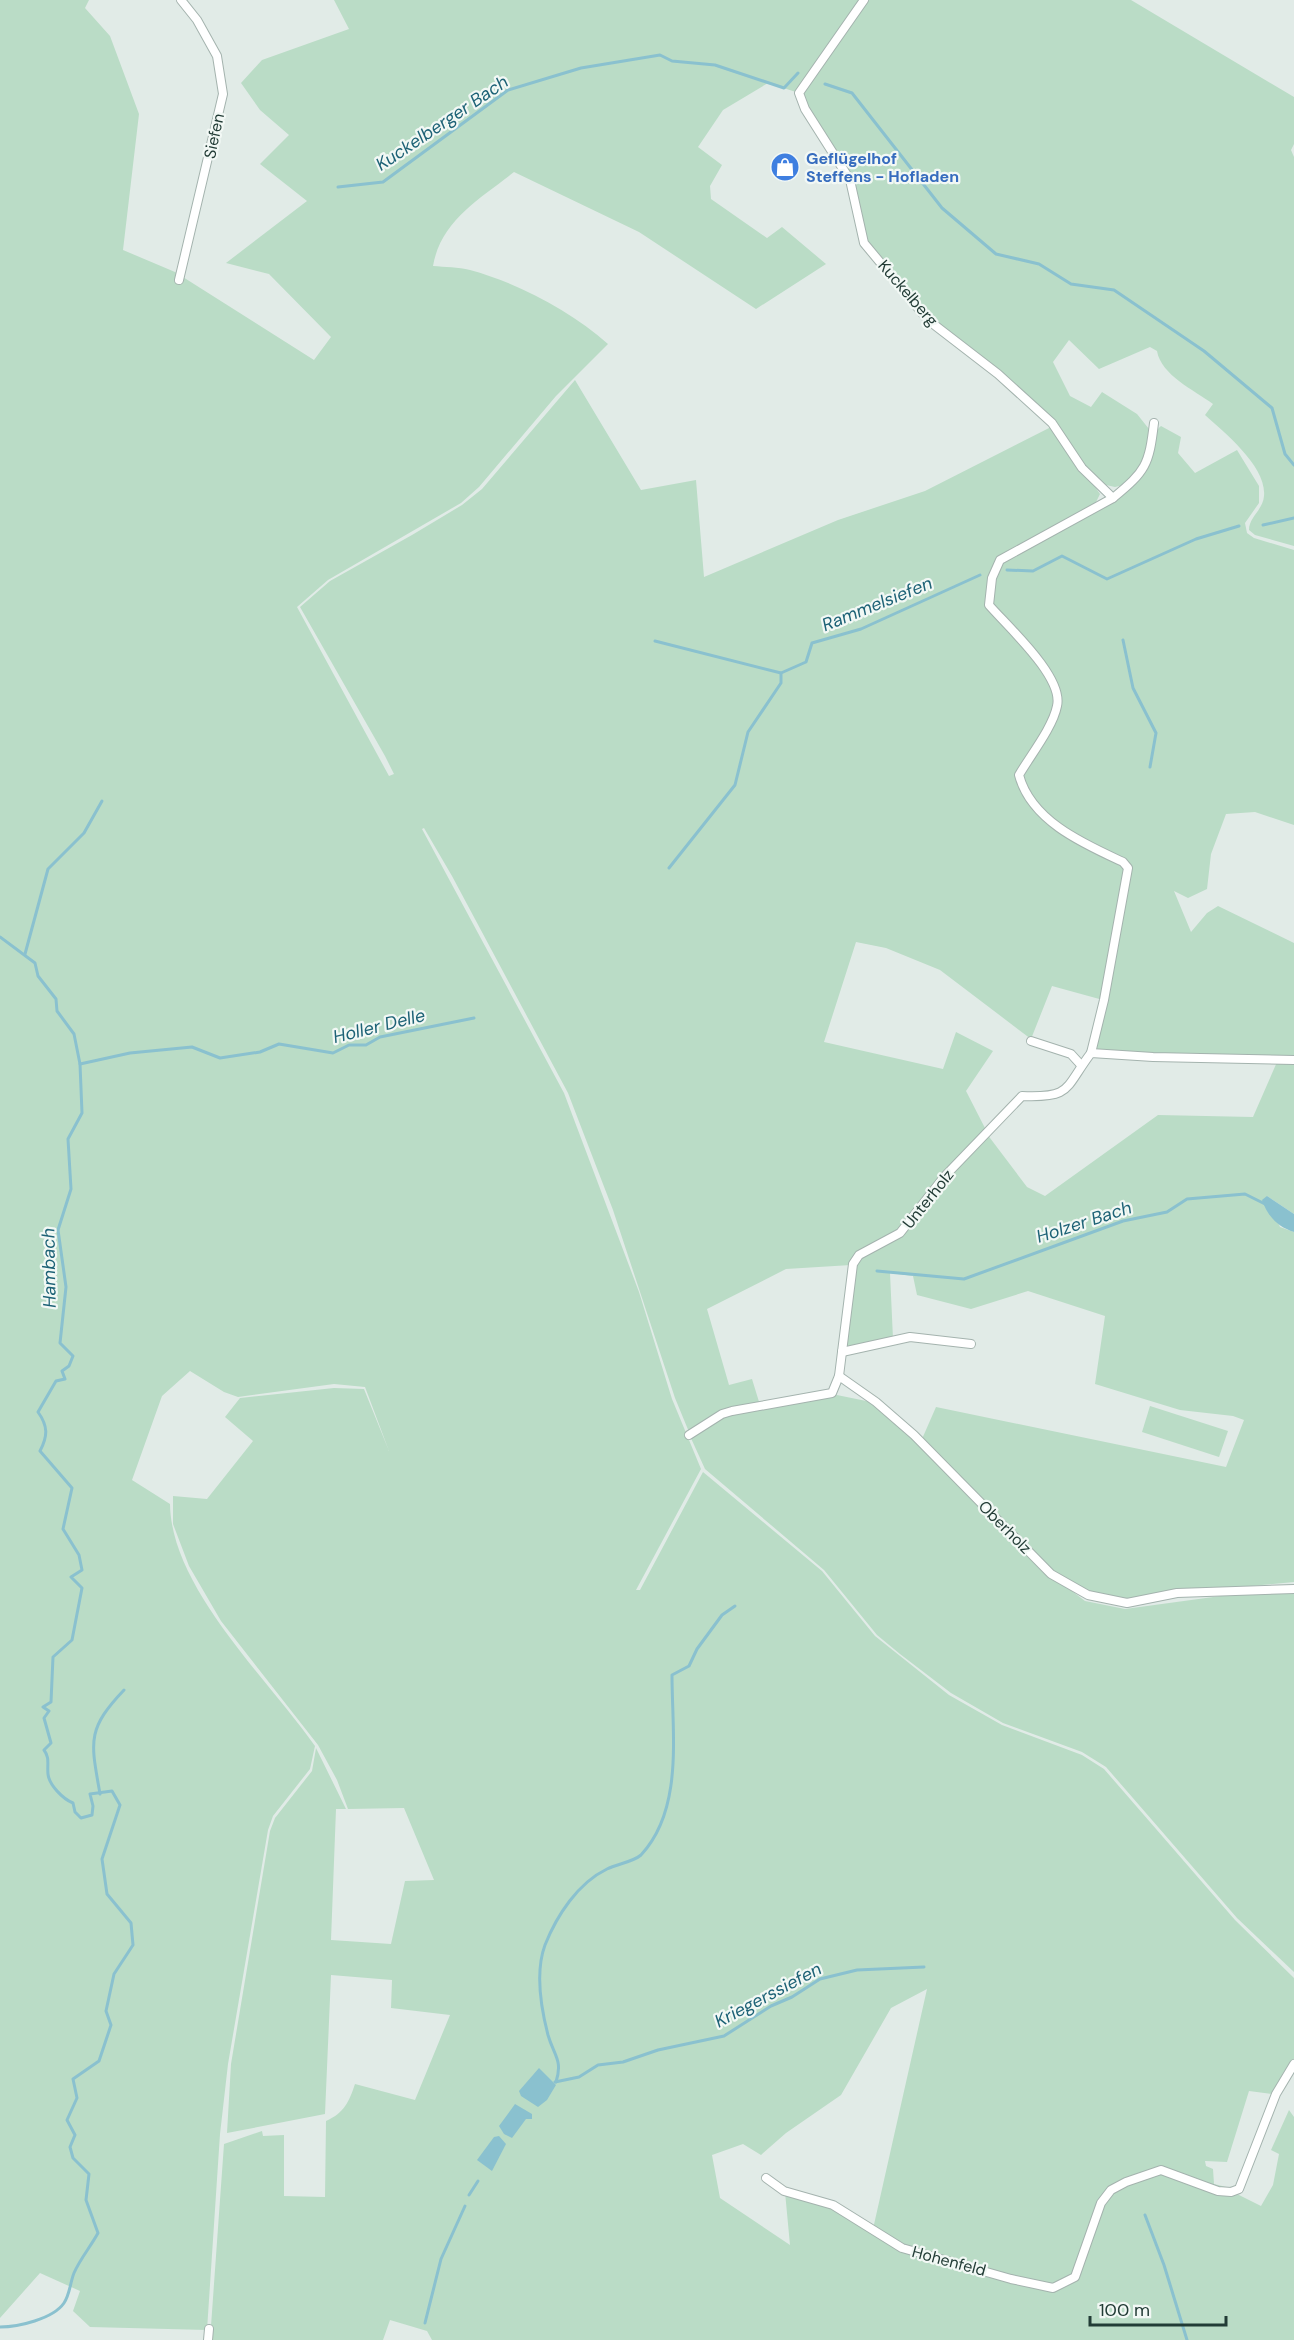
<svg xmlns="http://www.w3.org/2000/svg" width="1294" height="2340" font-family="'DM Sans',sans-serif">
<rect width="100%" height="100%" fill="#e1ebe7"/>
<g fill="#badcc6">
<path d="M 0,0 L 89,0 L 85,8 L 110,36 L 139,114 L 123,250 L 175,272 L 314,360 L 331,337 L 269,274 L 226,263 L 307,201 L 260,164 L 289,135 L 260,110 L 241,83 L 262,60 L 349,29 L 334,0 L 859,0 L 796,92 L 768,83 L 723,110 L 698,147 L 722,165 L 710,186 L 711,199 L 767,238 L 782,227 L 826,264 L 756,309 L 639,232 L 514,172 C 480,199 441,220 433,266 C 445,267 458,267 470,270 C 518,283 571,311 608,344 L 556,396 L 479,487 L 461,503 L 328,580 L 297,607 L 389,776 L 394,774 L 385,756 L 300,607 L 330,581 L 412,535 L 462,505 L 482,489 L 575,380 L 641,490 L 696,480 L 704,577 L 838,520 L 925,491 L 1053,426 L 1100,494 L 1095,504 L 1054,527 L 1056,530 C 1087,511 1121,503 1144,472 C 1154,458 1151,433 1161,426 L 1181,437 L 1178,453 L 1195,473 L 1237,450 L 1259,486 L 1259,503 L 1245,523 L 1247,533 L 1254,538 L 1294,550 L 1294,825 L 1255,812 L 1226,814 L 1211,854 L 1207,889 L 1188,898 L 1174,891 L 1191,932 L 1207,913 L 1218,906 L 1294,943 L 1294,1058 L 1092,1052 L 1105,1000 L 1129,870 C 1118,852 1092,849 1074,838 C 1052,824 1027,799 1021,775 C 1032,757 1056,725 1059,705 C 1063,675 1015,635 998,613 L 996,614 L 1034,657 L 1056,694 L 1056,706 L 1049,721 L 1018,774 C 1027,819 1084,845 1121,863 L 1127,869 L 1103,1000 L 1052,986 L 1031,1039 L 940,970 L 886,948 L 856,942 L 824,1042 L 943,1069 L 956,1032 L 993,1051 L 966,1091 L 987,1132 L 944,1175 L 899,1233 L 858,1254 L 851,1265 L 786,1269 L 707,1309 L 729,1385 L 752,1379 L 760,1405 L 721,1412 L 689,1432 L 675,1398 L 613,1210 L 568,1093 L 452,876 L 424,828 L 422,829 L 564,1093 L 639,1292 L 672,1399 L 701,1469 L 636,1590 L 640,1590 L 703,1472 L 822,1571 L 875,1636 L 949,1695 L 1002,1725 L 1082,1755 L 1104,1769 L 1235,1920 L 1294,1978 L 1294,2061 L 1283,2073 L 1273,2094 L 1249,2091 L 1227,2162 L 1205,2161 L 1206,2166 L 1213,2169 L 1214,2184 L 1234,2189 C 1215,2192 1198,2179 1181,2173 C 1163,2166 1150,2168 1132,2177 C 1091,2197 1088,2236 1074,2276 L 1053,2286 L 903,2247 L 873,2229 L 927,1989 L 891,2008 L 841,2095 L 786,2133 L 761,2155 L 743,2144 L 712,2155 L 720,2198 L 790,2245 L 785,2192 L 834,2207 L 901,2249 L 1052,2290 L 1077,2277 L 1102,2204 L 1112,2191 L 1145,2176 L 1167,2173 L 1219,2194 L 1237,2194 L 1261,2206 L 1273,2185 L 1279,2154 L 1271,2150 L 1289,2110 L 1294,2117 L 1294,2340 L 432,2340 L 427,2331 L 390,2320 L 383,2340 L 210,2340 L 224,2144 L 262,2131 L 263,2136 L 284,2135 L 284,2196 L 325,2197 L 326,2121 C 344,2113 349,2102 355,2084 L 415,2100 L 450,2015 L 391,2008 L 392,1980 L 331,1975 L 325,2114 L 227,2133 L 231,2064 L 270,1831 L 275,1818 L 312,1771 L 316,1748 L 346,1809 L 336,1809 L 331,1940 L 391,1944 L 405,1881 L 434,1880 L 404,1808 L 348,1809 L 337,1780 L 318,1745 L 221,1621 L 189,1566 L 173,1524 L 173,1496 L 207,1499 L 253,1441 L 225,1417 L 240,1398 L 334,1388 L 364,1389 L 389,1451 L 365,1387 L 334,1384 L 238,1397 L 224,1392 L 190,1371 L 162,1396 L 132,1480 L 170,1504 C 171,1588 268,1679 315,1746 L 310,1769 L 273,1816 L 268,1830 L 228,2064 L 220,2134 L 207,2330 L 90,2327 L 73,2311 L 80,2291 L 40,2273 L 0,2318 Z"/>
<path d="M 863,0 L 1131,0 L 1294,97 L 1294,144 L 1291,150 L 1294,157 L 1294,546 L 1255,535 L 1249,530 C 1249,517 1263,510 1264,496 C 1267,467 1225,433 1205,415 L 1213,404 C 1194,390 1161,375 1157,351 L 1150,347 L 1099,369 L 1069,340 L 1053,362 L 1070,396 L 1091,407 L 1102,392 L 1137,414 L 1149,429 L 1146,462 L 1124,485 L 1115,487 L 1106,485 L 1090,473 L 1053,422 L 928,320 L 864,240 L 852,178 L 806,107 L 802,91 Z"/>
<path d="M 1277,1062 L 1294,1062 L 1294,1214 L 1267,1196 L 1280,1227 L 1294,1232 L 1294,1582 L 1231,1588 L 1126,1603 L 1088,1597 L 1052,1572 L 922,1439 L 936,1407 L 1226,1467 L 1244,1420 L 1233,1416 L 1180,1410 L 1095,1384 L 1105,1316 L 1028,1291 L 971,1309 L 917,1295 L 913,1276 L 890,1273 L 893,1339 L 843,1351 L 855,1264 L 860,1256 L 901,1234 L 945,1178 L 987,1134 L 1027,1187 L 1045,1196 L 1158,1115 L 1253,1117 Z"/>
<path d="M 832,1394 L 876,1403 L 914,1436 L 1051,1575 L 1085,1601 L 1125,1609 L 1294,1586 L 1294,1972 L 1237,1918 L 1106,1767 L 1082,1752 L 1003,1723 L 951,1693 L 900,1654 L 877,1635 L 824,1570 L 705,1469 L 690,1436 L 722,1415 Z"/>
<path d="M 1150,1406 L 1228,1431 L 1219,1457 L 1142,1432 Z"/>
</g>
<g fill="#8ac1cf">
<path d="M 1267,1196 L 1294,1214 L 1294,1232 C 1278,1227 1268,1217 1262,1200 Z"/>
<path d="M 539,2068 L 556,2085 L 547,2100 L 538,2107 L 521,2096 L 519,2091 Z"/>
<path d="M 515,2104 L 532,2114 L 532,2119 L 526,2119 L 512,2138 L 504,2134 L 499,2126 Z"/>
<path d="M 499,2136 L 506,2144 L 492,2171 L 477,2160 L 494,2137 Z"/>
</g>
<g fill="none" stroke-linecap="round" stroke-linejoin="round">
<g stroke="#8ac1cf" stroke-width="3">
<path d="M 825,84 L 852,93 L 942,208 L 996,254 L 1039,264 L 1071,284 L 1114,290 L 1204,351 L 1272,408 L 1285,454 L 1294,465"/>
<path d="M 338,187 L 383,182 L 508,90 L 581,68 L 660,55 L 672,61 L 715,65 L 784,88 L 798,73"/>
<path d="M 1263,525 L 1294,518"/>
<path d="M 1007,570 L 1033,571 L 1062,556 L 1107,579 L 1196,539 L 1239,526"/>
<path d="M 1123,640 L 1133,688 L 1156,733 L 1150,767"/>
<path d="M 655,641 L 781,673 L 806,662 L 812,643 L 861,629 L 980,575"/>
<path d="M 669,868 L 735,785 L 748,732 L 781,683 L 781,673"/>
<path d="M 0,937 L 35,963 L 38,976 L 56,999 L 57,1011 L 74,1034 L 80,1064 L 82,1113 L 68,1139 L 71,1189 L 58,1230 L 66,1287 L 60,1343 L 73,1356 L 69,1366 L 62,1371 L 65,1379 L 56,1381 L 38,1412 C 48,1426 48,1436 40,1451 L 72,1488 L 63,1529 L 79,1555 L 82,1570 L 71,1577 L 82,1588 L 72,1640 L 53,1657 L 51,1702 L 43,1707 L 49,1711 L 44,1718 L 51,1743 L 44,1750 C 50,1758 47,1764 48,1774 C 49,1785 63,1799 73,1803 L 75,1812 L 81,1818 L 92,1815 L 93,1806 L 90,1794 L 112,1791 L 120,1805 L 102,1859 L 107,1894 L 131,1923 L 133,1945 L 114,1974 L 106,2011 L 111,2025 L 99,2061 L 73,2079 L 77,2098 L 67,2120 L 75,2135 L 70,2147 L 73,2158 L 89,2174 L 86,2200 L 98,2233 C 91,2246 80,2259 74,2273 C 70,2283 70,2294 64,2303 C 53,2319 18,2327 0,2327"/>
<path d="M 25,954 L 48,869 L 84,833 L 102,801"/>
<path d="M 80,1064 L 130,1053 L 192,1047 L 220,1058 L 260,1052 L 279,1044 L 333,1053 L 349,1045 L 366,1045 L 380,1037 L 474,1018"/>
<path d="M 877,1271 L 964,1279 L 1123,1221 L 1167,1212 L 1187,1199 L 1245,1194 L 1265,1204"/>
<path d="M 100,1794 C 91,1742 86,1730 124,1690"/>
<path d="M 555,2082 L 579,2077 L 598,2065 L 623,2062 L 658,2050 L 724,2036 L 771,2006 L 792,1997 L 820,1979 L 857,1970 L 924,1967"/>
<path d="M 556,2082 C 563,2060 554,2056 548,2035 C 541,2008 535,1972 545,1945 C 557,1915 578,1883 607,1869 C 617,1864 633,1862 641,1855 C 684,1809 672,1733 672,1675 L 689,1666 L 697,1649 L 722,1615 L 735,1606"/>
<path d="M 469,2195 L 478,2181"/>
<path d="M 1145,2215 L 1164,2265 L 1187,2340"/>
<path d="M 425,2323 L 441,2259 L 465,2206"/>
</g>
<g stroke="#a4b3ae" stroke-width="10">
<g id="minor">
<path d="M 864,0 L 799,93 L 805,109 L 850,180 L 864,243 L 928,320 L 998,374 L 1052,423 L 1082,468 L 1113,498 C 1146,471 1149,465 1154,423"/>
<path d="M 179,280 L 223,94 L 217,56 L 197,20 L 181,0"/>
<path d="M 1031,1041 L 1071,1054 L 1081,1065"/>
<path d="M 1091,1053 L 1104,1000 L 1128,868 L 1123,862 C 1084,844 1031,821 1019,775 C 1030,756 1053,727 1057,706 C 1064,677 1007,626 989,605 L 992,578 L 1000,560 L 1113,498"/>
<path d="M 842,1352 L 910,1337 L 971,1344"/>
<path d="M 839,1376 L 876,1402 L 914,1435 L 1051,1574 L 1088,1595 L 1127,1603 L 1177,1593 L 1294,1589"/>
<path d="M 689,1435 L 722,1414 L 732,1411 L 832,1393 L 839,1376 L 853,1264 L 859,1255 L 900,1233 L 944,1177 L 1022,1096 C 1072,1098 1064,1089 1091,1053 L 1153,1057 L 1294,1060"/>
<path d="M 766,2178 L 784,2191 L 833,2205 L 902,2248 L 1011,2279 L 1053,2288 L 1075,2277 L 1101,2203 L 1111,2190 L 1126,2182 L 1161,2170 L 1218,2191 L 1231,2192 L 1239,2189 L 1276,2094 L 1294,2064"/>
<path d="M 208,2340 L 209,2329"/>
</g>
</g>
<use href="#minor" stroke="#fff" stroke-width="8"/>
</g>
<defs>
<g id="shop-disc" transform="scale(1.5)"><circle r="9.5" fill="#3f7fe0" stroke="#f2f8f5"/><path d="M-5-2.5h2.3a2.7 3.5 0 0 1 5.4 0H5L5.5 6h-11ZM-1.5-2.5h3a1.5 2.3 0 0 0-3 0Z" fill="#fff"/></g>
</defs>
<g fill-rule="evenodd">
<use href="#shop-disc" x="785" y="167"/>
</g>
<g text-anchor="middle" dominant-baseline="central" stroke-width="4.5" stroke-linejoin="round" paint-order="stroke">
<g font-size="16" fill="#223c36" stroke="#f2f8f5">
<text transform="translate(214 136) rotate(-78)">Siefen</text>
<text transform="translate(908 293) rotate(49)">Kuckelberg</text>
<text transform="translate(928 1199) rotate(-51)">Unterholz</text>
<text transform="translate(1005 1527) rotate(45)">Oberholz</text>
<text transform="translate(949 2261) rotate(15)">Hohenfeld</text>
</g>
<g font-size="16" font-weight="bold" fill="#366cbe" stroke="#f2f8f5" text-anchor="start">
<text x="806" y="158">Geflügelhof<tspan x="806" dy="18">Steffens - Hofladen</tspan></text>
</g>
<g font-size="18" font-style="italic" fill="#1d6276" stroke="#f2f8f5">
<text transform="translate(442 123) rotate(-34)">Kuckelberger Bach</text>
<text transform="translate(877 604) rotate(-22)">Rammelsiefen</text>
<text transform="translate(379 1026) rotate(-14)">Holler Delle</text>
<text transform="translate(1084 1222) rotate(-18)">Holzer Bach</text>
<text transform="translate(49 1268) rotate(-91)">Hambach</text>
<text transform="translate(768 1995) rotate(-28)">Kriegerssiefen</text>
</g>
</g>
<path d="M1090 2316v9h136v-9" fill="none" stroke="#223c36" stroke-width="3"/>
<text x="1099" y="2316" font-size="18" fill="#223c36" stroke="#f2f8f5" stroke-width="4.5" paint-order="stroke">100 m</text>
</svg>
